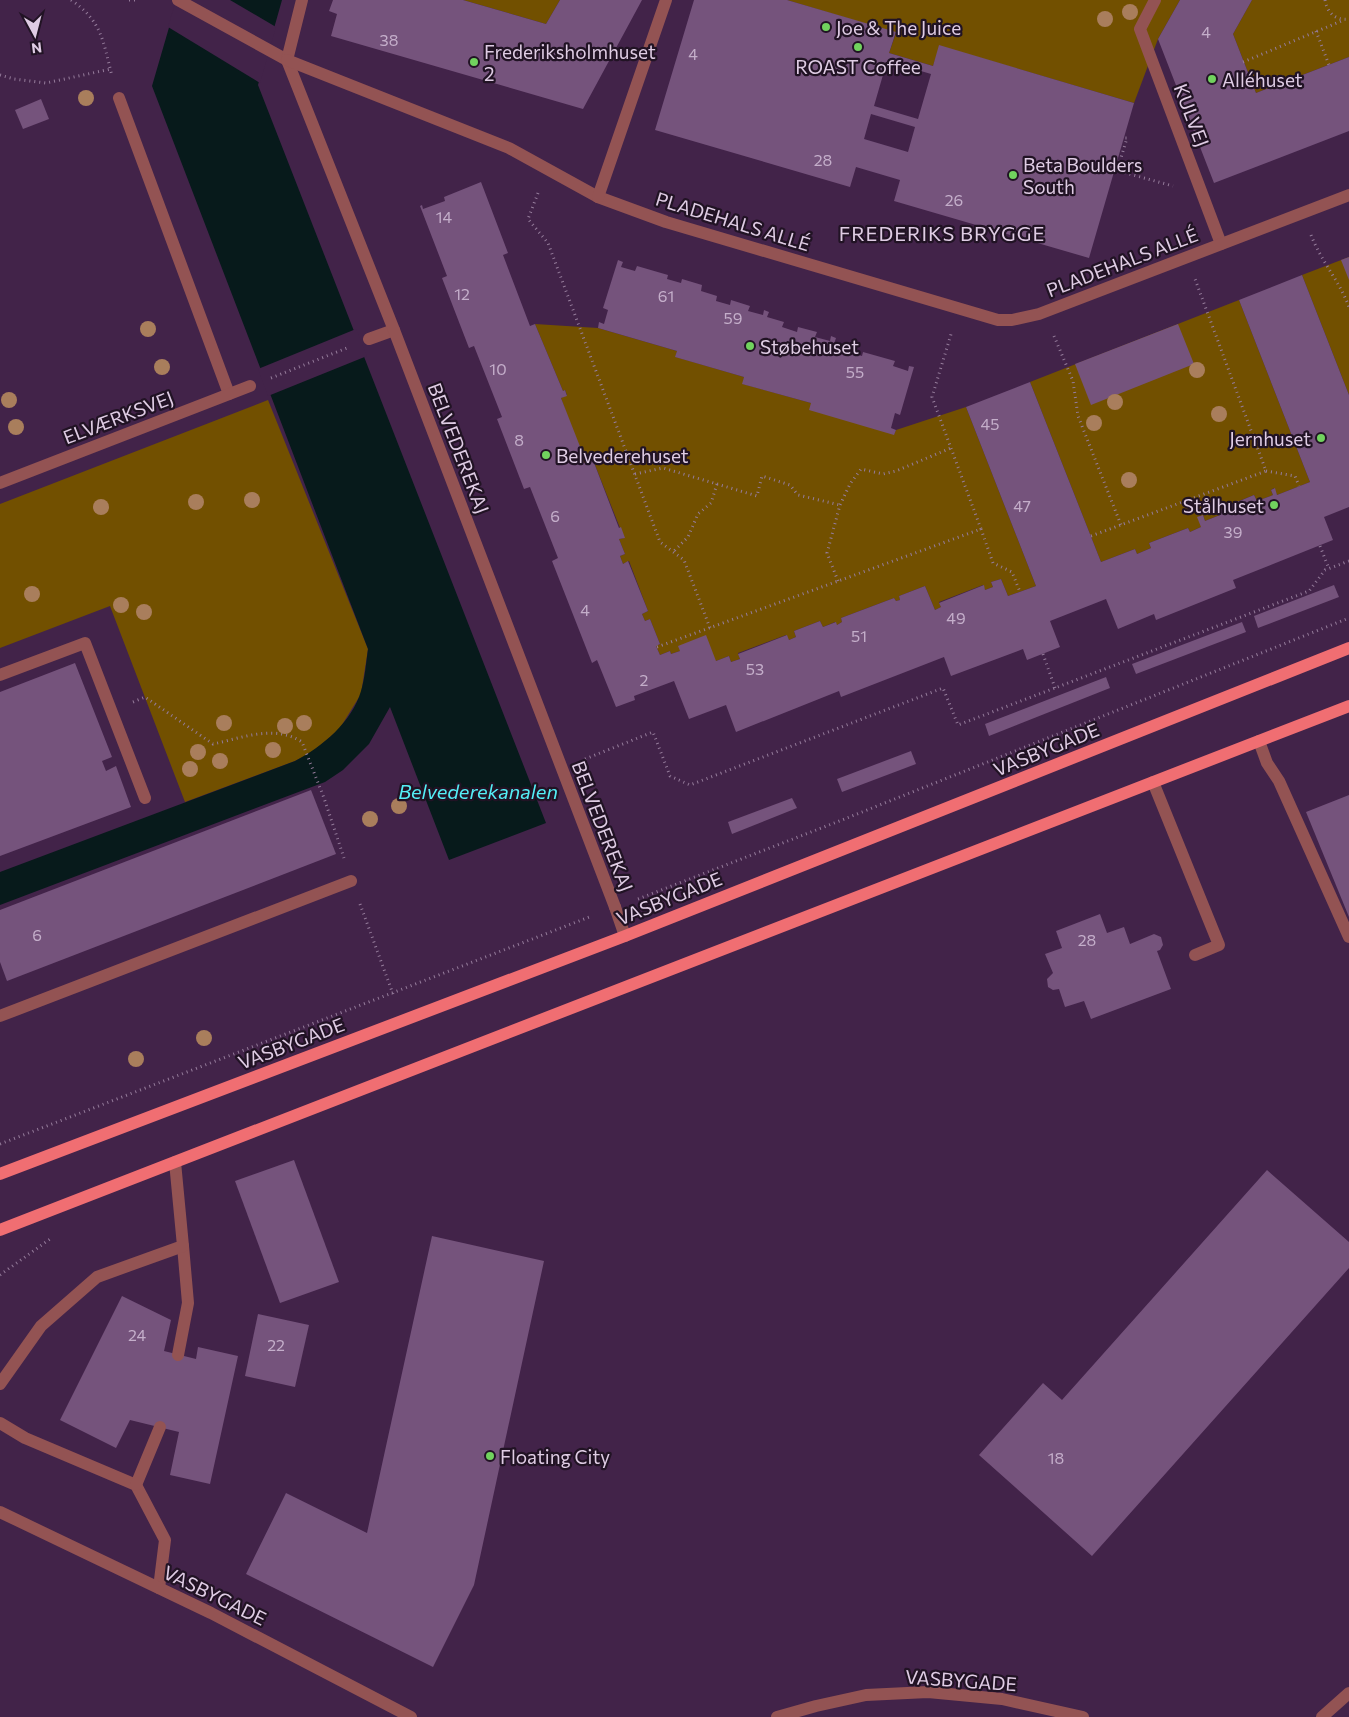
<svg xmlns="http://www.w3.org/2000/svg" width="1349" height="1717" font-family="Commissioner,sans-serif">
<rect width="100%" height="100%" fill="#422349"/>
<g fill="#725000">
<path d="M 463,0 L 560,0 L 546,24 Z"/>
<path d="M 787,0 L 1180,0 L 1158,39 L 1134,103 L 940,46 L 933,66 L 889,53 L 896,33 Z"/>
<path d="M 1252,0 L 1349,0 L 1349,57 L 1256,93 L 1233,34 Z"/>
<path d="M 1349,257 L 1349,395 L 1302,275 Z"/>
<path d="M 1239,300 L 1310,482 L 1277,495 L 1274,488 L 1271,490 L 1273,495 L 1257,501 L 1254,495 L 1219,509 L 1220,515 L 1205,521 L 1203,515 L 1201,527 L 1190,532 L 1188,528 L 1149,543 L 1151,548 L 1137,554 L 1135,549 L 1101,562 L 1030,382 Z"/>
<path d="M 535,324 L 598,328 L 677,351 L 676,357 L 744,377 L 743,384 L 811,403 L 894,434 L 896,430 L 966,407 L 1036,586 L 1008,596 L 1001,579 L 991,582 L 993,587 L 985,590 L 983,585 L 939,602 L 941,607 L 935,610 L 925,586 L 899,596 L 900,600 L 896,601 L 894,598 L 841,618 L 842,622 L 837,625 L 835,622 L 823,627 L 820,621 L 794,631 L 796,637 L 789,640 L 786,635 L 738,653 L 740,659 L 731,662 L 729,656 L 716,661 L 680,651 L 671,654 L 670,651 L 660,655 L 656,646 L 660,644 L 650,619 L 645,621 L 642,614 L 648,611 L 629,561 L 623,564 L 620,556 L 625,554 L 619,539 L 624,538 L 593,460 L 584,463 L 561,398 L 567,395 L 565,390 L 563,391 Z"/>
<path d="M 268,400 L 368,649 L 361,694 L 340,728 L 329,738 L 312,752 L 295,761 L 185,802 L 110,606 L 0,648 L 0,504 Z"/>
</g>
<path fill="#071a1b" d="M 177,0 L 282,0 L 258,85 L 546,823 L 449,860 L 390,707 L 369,744 L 343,770 L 325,782 L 0,905 L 0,872 L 295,761 C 322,747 352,722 361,691 C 365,678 366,663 368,649 L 152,86 Z"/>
<g fill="#422349">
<path d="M 176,0 L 230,0 L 276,27 L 260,83 L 168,27 Z"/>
<path d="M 356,329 L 367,356 L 268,396 L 258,369 Z"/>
</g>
<g fill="#75537c" fill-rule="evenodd">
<path d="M 333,0 L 463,0 L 546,24 L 560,0 L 642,0 L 583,109 L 331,36 L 337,14 L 329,11 Z"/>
<path d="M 694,0 L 787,0 L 896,32 L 889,53 L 933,66 L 939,45 L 1134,103 L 1089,258 L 894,201 L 900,180 L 856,167 L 850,187 L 655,130 ZM 887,61 L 931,74 L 918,119 L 874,106 ZM 871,114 L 915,127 L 908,152 L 864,139 Z"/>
<path d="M 1180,0 L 1252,0 L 1233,34 L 1256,93 L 1349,57 L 1349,131 L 1214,183 L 1158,39 Z"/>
<path d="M 41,99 L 49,119 L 23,129 L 15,110 Z"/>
<path d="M 481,182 L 508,253 L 503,255 L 530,326 L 535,324 L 563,391 L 565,390 L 567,396 L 561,398 L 581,449 L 579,450 L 584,463 L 593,460 L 619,528 L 621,527 L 625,538 L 619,539 L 625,554 L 620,556 L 623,564 L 628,561 L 648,611 L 642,614 L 645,621 L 650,619 L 660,644 L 656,646 L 660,655 L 670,651 L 671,654 L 680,651 L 678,646 L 706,635 L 716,661 L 729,656 L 731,662 L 740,659 L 738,654 L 787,635 L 789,640 L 796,637 L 794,631 L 820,621 L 823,627 L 836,622 L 837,625 L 842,622 L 841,618 L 894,598 L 896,601 L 900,600 L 899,596 L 925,586 L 935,610 L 941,607 L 939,603 L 984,585 L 985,590 L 993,587 L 991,582 L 1001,579 L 1008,596 L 1036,586 L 966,407 L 1030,382 L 1101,562 L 1135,549 L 1137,554 L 1151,548 L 1149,543 L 1188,528 L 1190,532 L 1201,527 L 1197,517 L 1203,515 L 1205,521 L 1220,515 L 1218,510 L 1254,495 L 1257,501 L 1273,495 L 1271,490 L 1275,488 L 1277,495 L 1310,482 L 1239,300 L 1302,275 L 1349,395 L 1349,507 L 1324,517 L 1333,540 L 1233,580 L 1236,588 L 1156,620 L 1154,614 L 1118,629 L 1106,599 L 1050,621 L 1060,647 L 1027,660 L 1023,649 L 951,676 L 944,657 L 841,697 L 839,691 L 736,732 L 726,705 L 689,719 L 674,681 L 634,696 L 635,700 L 616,707 L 597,660 L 592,663 L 552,561 L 558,558 L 530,487 L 524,489 L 497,419 L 502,417 L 474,346 L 469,348 L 442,278 L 447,276 L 420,206 L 422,205 L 423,209 L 445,201 L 444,197 Z"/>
<path d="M 1349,257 L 1349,280 L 1341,260 Z"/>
<path d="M 618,260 L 623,262 L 621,267 L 635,271 L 637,266 L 668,275 L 667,279 L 681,283 L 682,279 L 702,285 L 701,291 L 717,296 L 716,301 L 730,305 L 731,300 L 750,306 L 748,311 L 763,315 L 764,310 L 769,312 L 767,317 L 784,322 L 782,327 L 797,332 L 798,327 L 817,332 L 815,337 L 830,341 L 831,336 L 836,338 L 834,344 L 849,348 L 848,352 L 862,356 L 863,352 L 895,361 L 893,366 L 908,371 L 909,366 L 914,367 L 900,415 L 895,413 L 891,428 L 896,430 L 894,435 L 809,410 L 811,403 L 742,384 L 744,377 L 675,357 L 677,351 L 598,328 L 599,322 L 604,324 L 608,310 L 603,308 Z"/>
<path d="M 1178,324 L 1194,364 L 1091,405 L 1075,364 Z"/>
<path d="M 1334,585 L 1339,597 L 1258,628 L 1254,616 Z"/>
<path d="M 1242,622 L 1246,632 L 1136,674 L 1132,664 Z"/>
<path d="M 75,663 L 112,757 L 102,761 L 106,771 L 116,766 L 131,807 L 0,856 L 0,692 Z"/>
<path d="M 1106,677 L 1110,688 L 989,736 L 985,724 Z"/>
<path d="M 911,751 L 916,764 L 842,792 L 837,779 Z"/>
<path d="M 311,790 L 336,854 L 7,981 L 0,962 L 0,910 Z"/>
<path d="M 1349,795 L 1349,917 L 1306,812 Z"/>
<path d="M 792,798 L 797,808 L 732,834 L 728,822 Z"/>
<path d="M 1100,914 L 1107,933 L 1124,927 L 1130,944 L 1154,934 L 1161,937 L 1163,945 L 1160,950 L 1157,951 L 1171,989 L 1091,1019 L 1084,1001 L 1065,1007 L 1059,989 L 1053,990 L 1048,987 L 1047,979 L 1053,973 L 1045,954 L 1062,948 L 1056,931 Z"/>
<path d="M 294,1160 L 339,1282 L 280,1303 L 235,1181 Z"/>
<path d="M 1267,1170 L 1349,1242 L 1349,1268 L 1092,1556 L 979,1455 L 1043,1383 L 1062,1400 Z"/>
<path d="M 432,1236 L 544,1261 L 474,1585 L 433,1667 L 246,1574 L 286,1493 L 367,1533 Z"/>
<path d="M 122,1296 L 171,1320 L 164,1351 L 196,1359 L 198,1347 L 238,1356 L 210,1484 L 170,1475 L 179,1432 L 130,1420 L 116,1448 L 60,1420 Z"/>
<path d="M 258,1314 L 309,1325 L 295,1387 L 245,1376 Z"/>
</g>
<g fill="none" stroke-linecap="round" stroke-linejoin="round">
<g stroke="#957c9b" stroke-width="3" stroke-dasharray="1 4" stroke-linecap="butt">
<path d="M 71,0 C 102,21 103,41 112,76"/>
<path d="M 129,0 L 136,0"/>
<path d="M 1325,0 C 1327,12 1335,21 1349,19"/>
<path d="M 1316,31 L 1329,65"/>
<path d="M 1243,62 L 1344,20"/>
<path d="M 0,75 L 14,79 L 46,83 L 111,69"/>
<path d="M 1115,170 L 1173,186"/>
<path d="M 1117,171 L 1127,138 L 1124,138"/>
<path d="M 538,193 L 528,219 L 548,243 L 660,542 L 684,560 L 710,628"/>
<path d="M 1311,235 C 1321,261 1340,282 1349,307"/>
<path d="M 1054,336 L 1073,381 L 1078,416 L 1121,525"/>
<path d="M 271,378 L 347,348"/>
<path d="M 1266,471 L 1295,476 L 1299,486"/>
<path d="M 635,474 L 663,468 L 717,484 L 711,503 L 698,514 L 688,537 L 673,552"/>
<path d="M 717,484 L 757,496 L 762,476 L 790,485 L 798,495 L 840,505"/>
<path d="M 981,529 L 993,563 L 1012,572 L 1020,592"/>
<path d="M 1091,536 L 1266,471 L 1195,279"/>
<path d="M 1320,546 L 1329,569"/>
<path d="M 838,581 L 827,553 L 840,505 L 850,484 L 861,469 L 883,474 L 896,471 L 951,448"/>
<path d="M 657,647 L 981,529 L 932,397 L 952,331"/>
<path d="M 1043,654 L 1055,688"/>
<path d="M 133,702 L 145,697 L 213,744 C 242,738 275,724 302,742 L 324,798 L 344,858"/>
<path d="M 585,759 L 653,732 L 670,776 L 690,785 L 943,688 L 958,725 L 1309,591 L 1325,570 L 1349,561"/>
<path d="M 638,899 L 842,820 L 1349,618"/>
<path d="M 360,904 L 393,994"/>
<path d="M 0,1144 L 592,916"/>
<path d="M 0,1275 L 50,1239"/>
</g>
<g stroke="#935353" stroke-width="12">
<path d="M 178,0 L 287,60"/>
<path d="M 119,98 L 229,394"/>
<path d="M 369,339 L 394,330"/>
<path d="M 0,483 L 250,386"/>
<path d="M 0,675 L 85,643 L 145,798"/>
<path d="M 1259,741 L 1267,763 L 1279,781 L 1349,937"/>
<path d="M 1153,782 L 1219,945 L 1195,955"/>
<path d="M 615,907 L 625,936"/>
<path d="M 0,1016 L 351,881"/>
<path d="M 178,1355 L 188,1303 L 183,1246"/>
<path d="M 0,1384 L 41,1326 L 97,1277 L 183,1246 L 175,1162"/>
<path d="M 0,1423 L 25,1438 L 136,1485 L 165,1540 L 159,1588"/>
<path d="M 136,1485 L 160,1427"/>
<path d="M 1322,1717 L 1349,1693"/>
</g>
<path stroke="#935353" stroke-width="12" d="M 1155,0 L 1140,29 L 1221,244"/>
<g stroke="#935353" stroke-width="12">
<path d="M 302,0 L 287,60 L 394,330 L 615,907"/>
<path d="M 287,60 L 509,148 L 598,197 L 666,222 L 998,320 L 1012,320 L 1039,314 L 1349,195"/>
<path d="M 598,197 L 666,0"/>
<path d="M 0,1512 L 211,1613 L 411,1717"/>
<path d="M 777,1717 L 816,1706 L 866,1695 L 928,1692 L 1002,1699 L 1083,1717"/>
</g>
<g stroke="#f06e72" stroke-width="12">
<path d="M 0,1174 L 625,936 L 1349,648"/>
<path d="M 0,1230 L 1349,706"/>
</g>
</g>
<g fill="#a97e5c">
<circle cx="1130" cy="12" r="8"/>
<circle cx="1105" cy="19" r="8"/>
<circle cx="86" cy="98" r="8"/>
<circle cx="148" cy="329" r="8"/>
<circle cx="162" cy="367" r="8"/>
<circle cx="1197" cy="370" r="8"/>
<circle cx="9" cy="400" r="8"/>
<circle cx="1115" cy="402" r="8"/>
<circle cx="1219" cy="414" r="8"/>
<circle cx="1094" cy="423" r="8"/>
<circle cx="16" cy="427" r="8"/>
<circle cx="1129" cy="480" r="8"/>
<circle cx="252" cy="500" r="8"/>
<circle cx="196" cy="502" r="8"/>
<circle cx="101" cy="507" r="8"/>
<circle cx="32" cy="594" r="8"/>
<circle cx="121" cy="605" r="8"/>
<circle cx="144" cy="612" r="8"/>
<circle cx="224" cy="723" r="8"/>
<circle cx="304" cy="723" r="8"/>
<circle cx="285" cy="726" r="8"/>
<circle cx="273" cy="750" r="8"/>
<circle cx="198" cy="752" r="8"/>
<circle cx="220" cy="761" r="8"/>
<circle cx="190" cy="769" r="8"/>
<circle cx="399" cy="806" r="8"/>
<circle cx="370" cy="819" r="8"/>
<circle cx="204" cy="1038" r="8"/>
<circle cx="136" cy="1059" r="8"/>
</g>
<g fill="#71d25e" stroke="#211324" stroke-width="2">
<circle cx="826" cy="27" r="5"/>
<circle cx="858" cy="47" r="5"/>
<circle cx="474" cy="62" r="5"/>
<circle cx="1212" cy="79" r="5"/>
<circle cx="1013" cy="175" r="5"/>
<circle cx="750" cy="346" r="5"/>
<circle cx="1321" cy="438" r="5"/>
<circle cx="546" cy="455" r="5"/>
<circle cx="1274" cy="505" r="5"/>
<circle cx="490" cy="1456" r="5"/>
</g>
<g text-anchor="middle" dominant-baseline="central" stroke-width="4.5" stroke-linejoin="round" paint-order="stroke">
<g font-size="16" fill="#c4aeca">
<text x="1206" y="31">4</text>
<text x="389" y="39">38</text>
<text x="693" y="53">4</text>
<text x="823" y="159">28</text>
<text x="954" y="199">26</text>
<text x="444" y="216">14</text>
<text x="462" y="293">12</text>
<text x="666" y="295">61</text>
<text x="733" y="317">59</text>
<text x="498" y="368">10</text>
<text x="855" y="371">55</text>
<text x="990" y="423">45</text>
<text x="519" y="439">8</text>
<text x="1022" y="505">47</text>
<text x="555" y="515">6</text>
<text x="1233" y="531">39</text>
<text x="585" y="609">4</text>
<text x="956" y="617">49</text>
<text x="859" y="635">51</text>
<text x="755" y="668">53</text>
<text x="644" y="679">2</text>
<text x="37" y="934">6</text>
<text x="1087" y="939">28</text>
<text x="137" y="1334">24</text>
<text x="276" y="1344">22</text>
<text x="1056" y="1457">18</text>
</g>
<g font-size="19" fill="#dfcce4" stroke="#211324" text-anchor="start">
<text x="836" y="27">Joe &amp; The Juice</text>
<text x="484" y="51">Frederiksholmhuset<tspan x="484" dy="22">2</tspan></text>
<text x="858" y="66" text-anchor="middle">ROAST Coffee</text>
<text x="1222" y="79">Alléhuset</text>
<text x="1023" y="164">Beta Boulders<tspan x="1023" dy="22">South</tspan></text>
<text x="760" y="346">Støbehuset</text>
<text x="1311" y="438" text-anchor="end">Jernhuset</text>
<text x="556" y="455">Belvederehuset</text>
<text x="1264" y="505" text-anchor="end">Stålhuset</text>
<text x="500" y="1456">Floating City</text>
</g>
<g font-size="19" fill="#dfcce4" stroke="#211324">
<text transform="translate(1192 115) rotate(69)">KULVEJ</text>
<text transform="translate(733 221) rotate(17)">PLADEHALS ALLÉ</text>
<text transform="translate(1122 262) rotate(-21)">PLADEHALS ALLÉ</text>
<text transform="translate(118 417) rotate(-21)">ELVÆRKSVEJ</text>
<text transform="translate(459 448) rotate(69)">BELVEDEREKAJ</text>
<text transform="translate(1046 749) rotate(-22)">VASBYGADE</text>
<text transform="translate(603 826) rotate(69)">BELVEDEREKAJ</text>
<text transform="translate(669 898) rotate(-22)">VASBYGADE</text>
<text transform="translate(291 1043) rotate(-21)">VASBYGADE</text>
<text transform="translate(215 1595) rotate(26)">VASBYGADE</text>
<text transform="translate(961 1680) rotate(4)">VASBYGADE</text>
</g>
<g font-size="20" letter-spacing="1" fill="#dfcce4" stroke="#211324">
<text x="942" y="233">FREDERIKS BRYGGE</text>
</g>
<g font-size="20" font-style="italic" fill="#54eef6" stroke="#211324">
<text x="478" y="791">Belvederekanalen</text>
</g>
</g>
<g transform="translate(35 35) rotate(173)" stroke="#211324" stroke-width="4" paint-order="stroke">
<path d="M0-4L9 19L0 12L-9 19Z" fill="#dfcce4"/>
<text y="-8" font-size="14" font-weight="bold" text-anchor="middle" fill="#dfcce4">N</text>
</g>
</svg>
